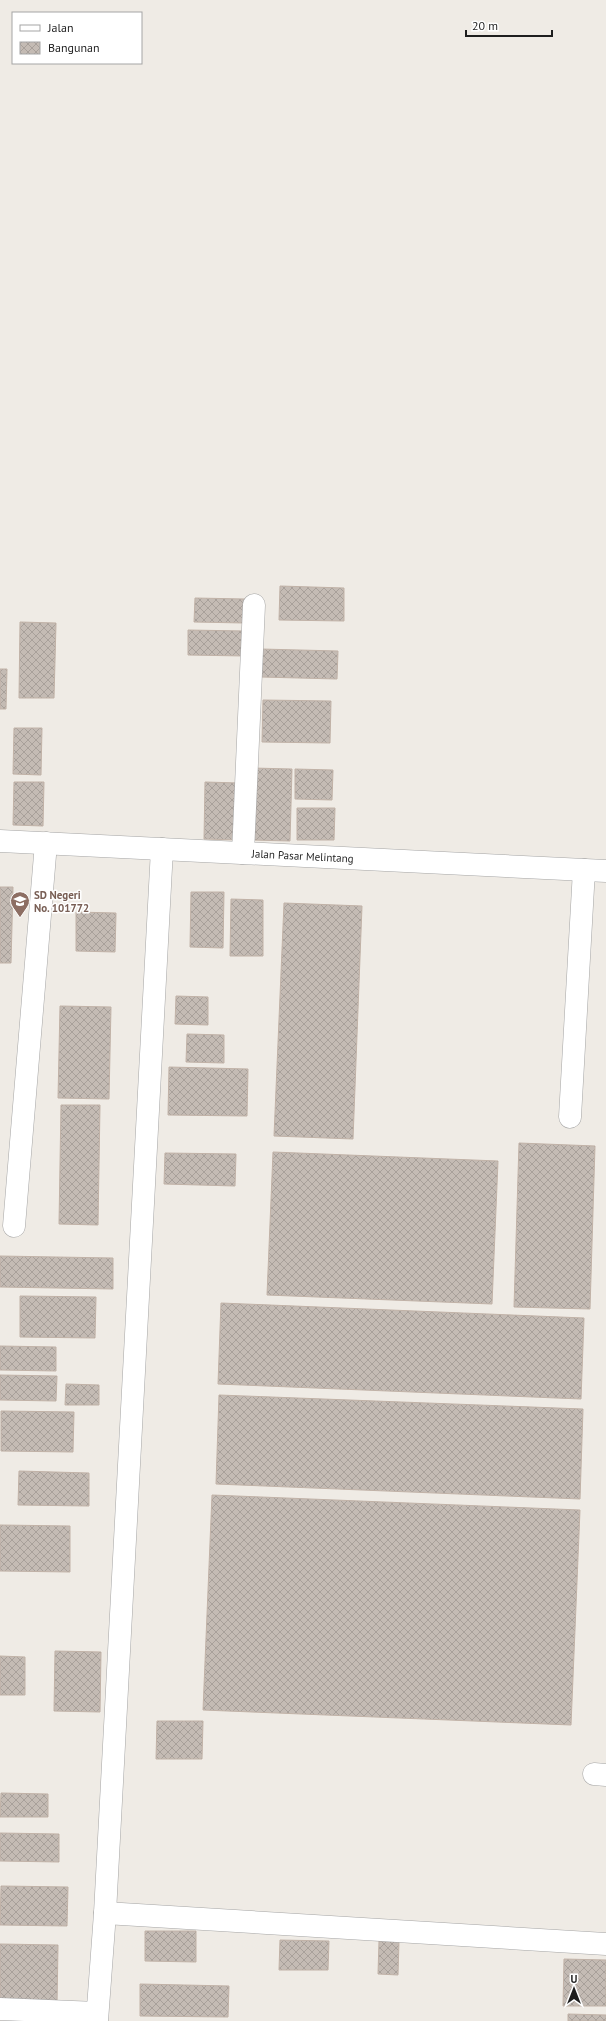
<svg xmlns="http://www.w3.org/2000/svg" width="606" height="2021" font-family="'PT Sans',sans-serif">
<defs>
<pattern id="building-cross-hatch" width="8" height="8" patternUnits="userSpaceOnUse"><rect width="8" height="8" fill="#c4bbb4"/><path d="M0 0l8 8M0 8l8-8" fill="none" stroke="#a8a09a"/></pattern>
</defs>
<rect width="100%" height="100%" fill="#efebe5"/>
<g fill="url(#building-cross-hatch)" stroke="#c1b2a7">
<path d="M 280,586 L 344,588 L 344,621 L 279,620 Z"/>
<path d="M 195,598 L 245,599 L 244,623 L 194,622 Z"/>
<path d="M 20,622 L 56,623 L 54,698 L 19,698 Z"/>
<path d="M 188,630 L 245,631 L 244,656 L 188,655 Z"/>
<path d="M 261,649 L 338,651 L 337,679 L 261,677 Z"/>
<path d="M 0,669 L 7,669 L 6,709 L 0,709 Z"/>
<path d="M 263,700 L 331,701 L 330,743 L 262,742 Z"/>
<path d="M 14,728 L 42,728 L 41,775 L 13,774 Z"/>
<path d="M 252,768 L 292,769 L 290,841 L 251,840 Z"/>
<path d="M 295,769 L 333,770 L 332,800 L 295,799 Z"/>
<path d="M 14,782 L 44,782 L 43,826 L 13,825 Z"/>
<path d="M 205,782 L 239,783 L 237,840 L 204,839 Z"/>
<path d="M 297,808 L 335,808 L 334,840 L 297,840 Z"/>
<path d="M 0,887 L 13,887 L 11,963 L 0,963 Z"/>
<path d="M 191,892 L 224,892 L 223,948 L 190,947 Z"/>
<path d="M 231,899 L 263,900 L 263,956 L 230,956 Z"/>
<path d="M 284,903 L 362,906 L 353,1139 L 274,1136 Z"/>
<path d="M 76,912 L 116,913 L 115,952 L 76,951 Z"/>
<path d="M 176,996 L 208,997 L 208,1025 L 175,1024 Z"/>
<path d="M 60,1006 L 111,1007 L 109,1099 L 58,1098 Z"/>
<path d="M 187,1034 L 224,1035 L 224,1063 L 186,1062 Z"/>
<path d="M 169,1067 L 248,1069 L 247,1116 L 168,1115 Z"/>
<path d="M 61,1105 L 100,1105 L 98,1225 L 59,1224 Z"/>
<path d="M 519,1143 L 595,1146 L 590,1309 L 514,1307 Z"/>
<path d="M 273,1152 L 498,1161 L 492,1304 L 267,1295 Z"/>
<path d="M 165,1153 L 236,1154 L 235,1186 L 164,1184 Z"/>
<path d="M 0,1256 L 113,1258 L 113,1289 L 0,1287 Z"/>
<path d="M 20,1296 L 96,1297 L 95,1338 L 20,1337 Z"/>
<path d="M 221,1303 L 584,1318 L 581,1399 L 218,1384 Z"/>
<path d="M 0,1346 L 56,1347 L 56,1371 L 0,1370 Z"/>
<path d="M 0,1375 L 57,1376 L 56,1401 L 0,1400 Z"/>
<path d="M 66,1384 L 99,1385 L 99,1405 L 65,1405 Z"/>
<path d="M 219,1395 L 583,1409 L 580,1499 L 216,1484 Z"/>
<path d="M 1,1411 L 74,1412 L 73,1452 L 1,1451 Z"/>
<path d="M 19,1471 L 89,1473 L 89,1506 L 18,1505 Z"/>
<path d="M 212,1495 L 580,1510 L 571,1725 L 203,1710 Z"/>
<path d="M 0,1525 L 70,1526 L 70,1572 L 0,1571 Z"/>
<path d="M 55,1651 L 101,1652 L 100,1712 L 54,1711 Z"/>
<path d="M 0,1656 L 25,1657 L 25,1695 L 0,1695 Z"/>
<path d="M 157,1721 L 203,1721 L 202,1759 L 156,1759 Z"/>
<path d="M 1,1793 L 48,1794 L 48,1817 L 0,1817 Z"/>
<path d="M 0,1833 L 59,1834 L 59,1862 L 0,1861 Z"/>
<path d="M 1,1886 L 68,1887 L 67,1926 L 0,1925 Z"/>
<path d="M 145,1931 L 196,1931 L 196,1962 L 145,1961 Z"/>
<path d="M 280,1940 L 329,1941 L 328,1970 L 279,1970 Z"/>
<path d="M 379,1941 L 399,1941 L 398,1975 L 378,1974 Z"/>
<path d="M 0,1944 L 58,1945 L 57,2005 L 0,2004 Z"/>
<path d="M 564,1959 L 606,1960 L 606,2006 L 563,2006 Z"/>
<path d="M 140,1984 L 229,1986 L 228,2017 L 140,2016 Z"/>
<path d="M 568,2014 L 606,2015 L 606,2021 L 568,2021 Z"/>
</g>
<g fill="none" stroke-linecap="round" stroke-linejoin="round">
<g stroke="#a5a5a5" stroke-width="23">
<g id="minor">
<path id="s1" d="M 0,841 L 606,871"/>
<path d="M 243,853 L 254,605"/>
<path d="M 570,1117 L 584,870"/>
<path d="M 14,1226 L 46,843"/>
<path d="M 594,1774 L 606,1775"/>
<path d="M 105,1913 L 606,1944"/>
<path d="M 0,2009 L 97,2013"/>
<path d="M 97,2021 L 105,1913 L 162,849"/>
</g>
</g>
<use href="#minor" stroke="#fff" stroke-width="22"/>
</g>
<defs>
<g id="school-pin" transform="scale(1)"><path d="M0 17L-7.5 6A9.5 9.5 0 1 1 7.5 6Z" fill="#8d6e63" stroke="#fff"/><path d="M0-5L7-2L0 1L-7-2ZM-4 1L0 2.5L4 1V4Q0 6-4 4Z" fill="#fff"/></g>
</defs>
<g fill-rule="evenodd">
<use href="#school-pin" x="20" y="901"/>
</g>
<g text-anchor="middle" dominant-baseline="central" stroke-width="3" stroke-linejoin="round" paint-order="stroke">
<g font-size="11" fill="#1e1e1e" stroke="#fff">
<text stroke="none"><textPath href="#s1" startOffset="303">Jalan Pasar Melintang</textPath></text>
</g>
<g font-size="11" font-weight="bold" fill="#785e54" stroke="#fff" text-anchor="start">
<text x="34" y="895">SD Negeri<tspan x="34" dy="13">No. 101772</tspan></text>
</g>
</g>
<rect x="12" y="12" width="130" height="52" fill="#ffffff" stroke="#a5a5a5"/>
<rect x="20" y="25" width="20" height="6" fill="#ffffff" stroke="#a5a5a5"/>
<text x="48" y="32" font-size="12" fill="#1e1e1e">Jalan</text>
<rect x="20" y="42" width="20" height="12" fill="url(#building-cross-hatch)" stroke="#a5a5a5"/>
<text x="48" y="52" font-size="12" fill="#1e1e1e">Bangunan</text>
<g transform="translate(574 1989)" stroke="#ffffff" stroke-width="3" paint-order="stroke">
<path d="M0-3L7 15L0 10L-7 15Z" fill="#1e1e1e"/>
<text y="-6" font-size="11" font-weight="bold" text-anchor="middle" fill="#1e1e1e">U</text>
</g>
<path d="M466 30v6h86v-6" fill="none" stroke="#1e1e1e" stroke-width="2"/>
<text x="472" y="30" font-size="12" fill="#1e1e1e" stroke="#ffffff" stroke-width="3" paint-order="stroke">20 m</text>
</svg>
